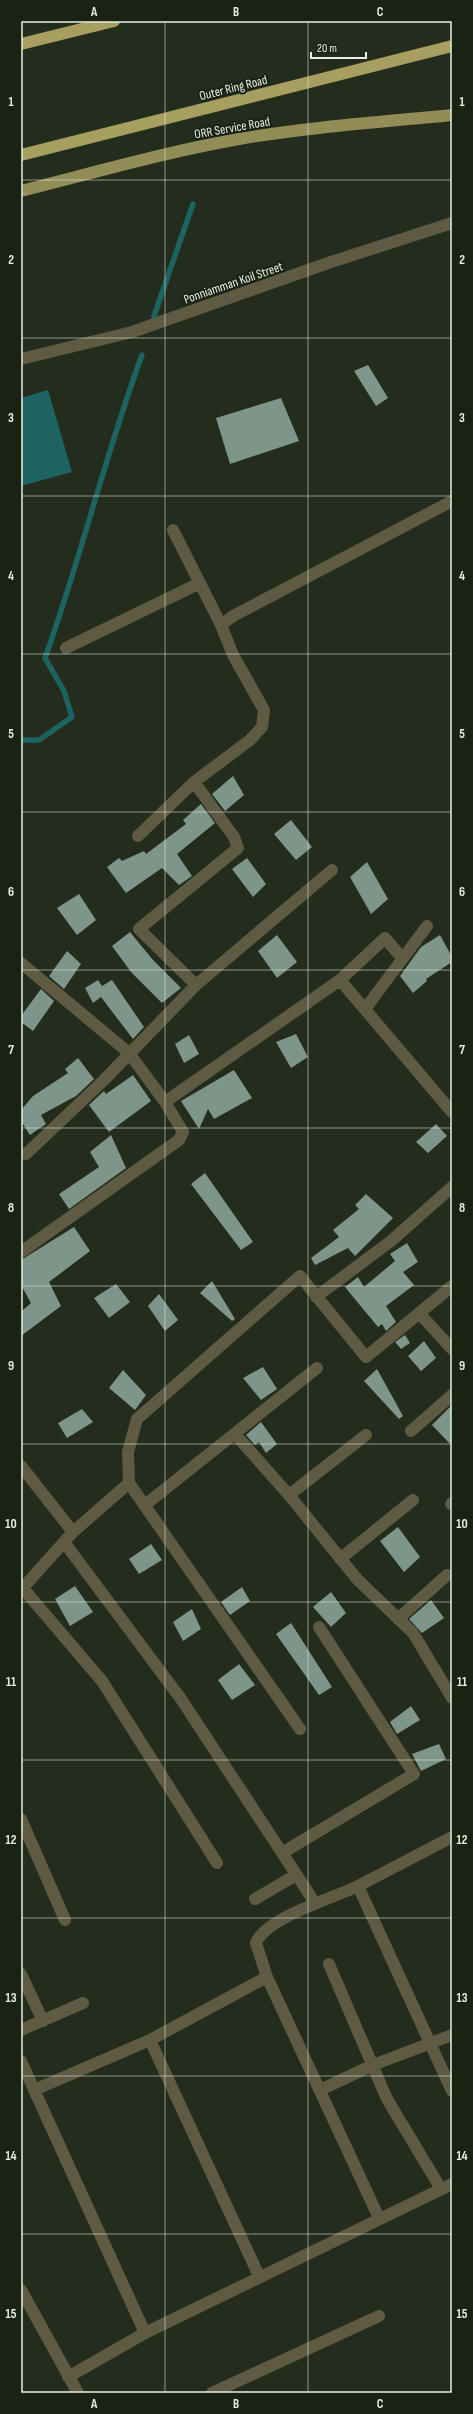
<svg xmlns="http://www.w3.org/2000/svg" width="473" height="2414" viewBox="0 0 473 2414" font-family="'Sofia Sans Condensed',sans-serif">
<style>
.water{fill:#1d6362}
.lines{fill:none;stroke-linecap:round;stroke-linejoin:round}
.stream{stroke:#1d6362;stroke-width:5.5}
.building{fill:#7e9589}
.minor{stroke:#5e5b42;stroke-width:12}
.primary{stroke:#928c57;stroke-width:12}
.motorway{stroke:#a79f5f;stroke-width:12}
.grid{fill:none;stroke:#e8eee4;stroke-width:1;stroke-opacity:0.55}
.labels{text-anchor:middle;stroke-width:4;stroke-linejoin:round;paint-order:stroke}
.street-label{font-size:13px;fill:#e8eee4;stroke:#1a2313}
.neatline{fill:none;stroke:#e8eee4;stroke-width:1.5}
.grid-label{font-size:13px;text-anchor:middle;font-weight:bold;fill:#e8eee4}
</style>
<rect width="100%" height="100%" fill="#242d1d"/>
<path class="water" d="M48 390 72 472 21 486V398Z"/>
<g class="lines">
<path class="stream" d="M154 316 193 204
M21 740H39L72 717 64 691 45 658C81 558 105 455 142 355"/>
</g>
<path class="building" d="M368 365 388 398 376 406 354 371Z
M281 398 299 441 230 464 216 418Z
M233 776 244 795 225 811 212 794Z
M201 804 215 823 177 854 192 876 179 885 162 868 126 893 107 867 119 858 122 861 144 851 146 854 186 824 183 820Z
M291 820 312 847 296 860 274 834Z
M247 858 266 884 253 897 232 869Z
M367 862 388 899 371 914 350 877Z
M79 894 96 920 77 935 57 908Z
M130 932 153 960 181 988 162 1003 131 972 112 946Z
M277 935 297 962 277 978 258 951Z
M440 935 452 957V962L426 979 427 981 413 993 400 976 421 947Z
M67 951 81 964 64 989 49 976Z
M98 980 102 986 112 980 144 1027 133 1039 101 997 93 1003 85 988Z
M41 989 54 1001 33 1031 21 1022V1016Z
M296 1034 308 1057 291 1068 276 1042Z
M189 1035 199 1054 184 1063 175 1044Z
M78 1058 94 1079 76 1096 41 1115 46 1124 30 1135 21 1121V1110L33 1096 68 1073 65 1069Z
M234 1070 252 1098 214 1119 208 1109 199 1129 181 1101Z
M133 1075 151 1101 109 1132 89 1105 104 1091 106 1094Z
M436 1124 447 1136 428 1153 416 1142Z
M111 1135 126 1168 69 1209 59 1194 99 1167 90 1152Z
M205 1173 253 1242 241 1250 191 1184Z
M366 1194 393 1218 355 1256 348 1248 315 1265 311 1258 339 1237 333 1230 359 1209 355 1205Z
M74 1227 90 1251 49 1282 61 1306 21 1336V1312L31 1303 21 1285V1260Z
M407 1243 418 1262 403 1272 414 1285 386 1306 396 1322 386 1331 382 1324 378 1327 345 1287 358 1277 364 1287 395 1261 390 1254Z
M212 1281 235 1319 232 1321 200 1293Z
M116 1284 130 1302 109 1318 94 1298Z
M159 1294 178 1320 165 1331 148 1306Z
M405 1335 410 1343 401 1349 395 1342Z
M424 1341 436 1358 421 1371 408 1356Z
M263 1367 277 1389 261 1400 243 1378Z
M377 1369 403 1416 399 1419 364 1381Z
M123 1370 146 1395 135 1410 109 1388Z
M452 1405V1446L432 1425Z
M82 1409 93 1422 67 1438 58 1423Z
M261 1422 277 1444 266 1453 259 1442 255 1445 246 1435Z
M398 1527 420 1557 404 1572 380 1541Z
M151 1544 162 1560 139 1574 129 1559Z
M75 1586 93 1612 70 1626 55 1599Z
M242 1587 250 1601 230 1615 221 1602Z
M331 1592 346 1613 331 1627 313 1607Z
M431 1600 444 1618 422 1633 409 1619Z
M192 1609 201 1629 183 1641 173 1622Z
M291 1623 332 1687 319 1695 276 1634Z
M239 1664 255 1685 232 1700 218 1680Z
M411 1706 420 1720 397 1734 390 1722Z
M439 1744 446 1759 421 1771 412 1754Z"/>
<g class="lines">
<path class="minor" d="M21 359 132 332 331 262 452 223
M173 530 221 625
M66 648 200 583
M194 782 234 837 238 848 139 929 196 985
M138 836 194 782 250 740 262 727 264 710 233 655 221 625 233 616 452 501
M21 963 129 1053 165 1102 183 1132 179 1140 21 1252
M340 980 452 1112
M365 1009 427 926
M165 1102 340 980 385 938 402 958
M26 1154 103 1081 196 985 332 870
M316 1297 391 1241 452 1187
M419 1313 452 1349
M411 1431 452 1395
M235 1434 289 1495 357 1579 413 1633 452 1698
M21 1466 73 1532
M289 1495 366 1435
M451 1504 452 1503
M145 1505 317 1368
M64 1542 181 1699 315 1903
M340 1559 413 1500
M21 1586 102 1681 217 1863
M21 1590 73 1532 129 1483
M398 1619 447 1575
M300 1729 129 1483 128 1452 137 1419 300 1276 366 1357 452 1286
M21 1819 65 1920
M282 1853 414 1774 319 1627
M358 1886 452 2091
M255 1899 296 1875
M329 1964 387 2099 441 2189
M21 1974 43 2021
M21 2030 83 2003
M150 2040 259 2276
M21 2061 145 2333
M34 2090 150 2040 267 1977
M320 2090 373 2065 452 2035
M379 2218 267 1977 256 1943C266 1917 335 1898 360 1885 391 1869 421 1853 452 1837
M21 2290 78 2393
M68 2377 145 2333 452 2184
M212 2393 379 2316"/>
<path class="primary" d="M21 191C93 173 165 152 239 139 309 127 381 122 452 115"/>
<path class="motorway" d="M21 44 114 21
M21 155 452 46"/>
</g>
<path class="grid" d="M165 21V2393M308 21V2393M21 180H452M21 338H452M21 496H452M21 654H452M21 812H452M21 970H452M21 1128H452M21 1286H452M21 1444H452M21 1602H452M21 1760H452M21 1918H452M21 2076H452M21 2234H452"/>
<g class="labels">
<g class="street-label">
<text transform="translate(233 87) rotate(-14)" y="5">Outer Ring Road</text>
<text transform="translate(232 127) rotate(-10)" y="5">ORR Service Road</text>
<text transform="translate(233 282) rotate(-19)" y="5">Ponniamman Koil Street</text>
</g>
</g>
<rect width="473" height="2414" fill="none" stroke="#1a2313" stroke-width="44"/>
<path d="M311 52v6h55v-6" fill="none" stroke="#e8eee4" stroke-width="2"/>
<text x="317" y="52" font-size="12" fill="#e8eee4" stroke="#1a2313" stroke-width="3" paint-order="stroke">20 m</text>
<rect x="22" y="22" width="429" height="2370" class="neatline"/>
<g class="grid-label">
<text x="94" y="16">A</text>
<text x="236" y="16">B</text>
<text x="380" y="16">C</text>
<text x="11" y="106">1</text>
<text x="462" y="106">1</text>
<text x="11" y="264">2</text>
<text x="462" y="264">2</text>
<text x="11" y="422">3</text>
<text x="462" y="422">3</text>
<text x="11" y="580">4</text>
<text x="462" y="580">4</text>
<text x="11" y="738">5</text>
<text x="462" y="738">5</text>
<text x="11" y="896">6</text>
<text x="462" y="896">6</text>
<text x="11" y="1054">7</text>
<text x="462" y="1054">7</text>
<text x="11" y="1212">8</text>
<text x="462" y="1212">8</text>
<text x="11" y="1370">9</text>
<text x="462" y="1370">9</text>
<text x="11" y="1528">10</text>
<text x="462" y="1528">10</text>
<text x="11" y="1686">11</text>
<text x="462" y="1686">11</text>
<text x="11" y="1844">12</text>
<text x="462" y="1844">12</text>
<text x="11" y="2002">13</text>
<text x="462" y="2002">13</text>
<text x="11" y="2160">14</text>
<text x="462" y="2160">14</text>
<text x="11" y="2318">15</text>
<text x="462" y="2318">15</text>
<text x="94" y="2408">A</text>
<text x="236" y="2408">B</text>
<text x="380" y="2408">C</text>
</g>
</svg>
